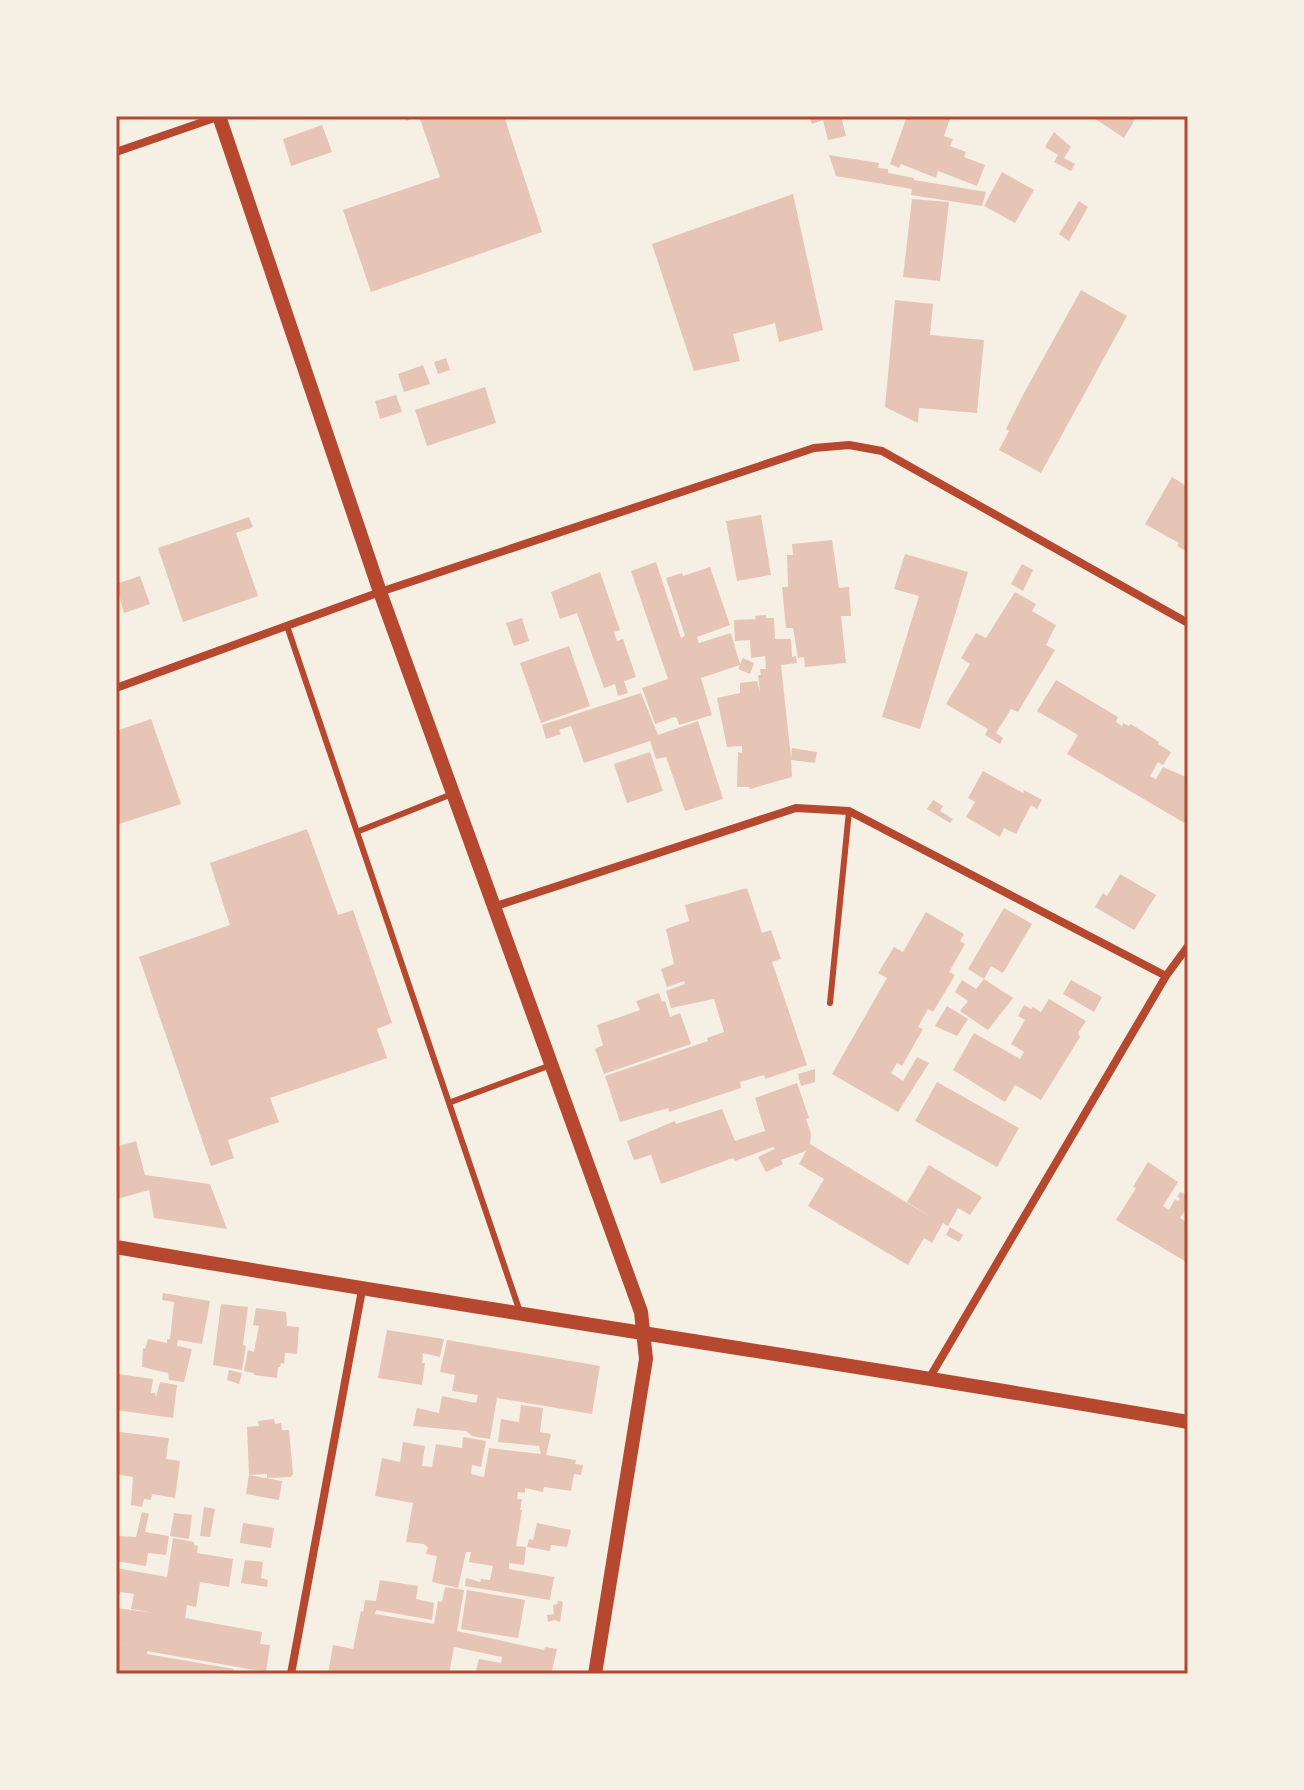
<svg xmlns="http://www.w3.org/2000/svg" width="1304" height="1790" viewBox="0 0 1304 1790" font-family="'Exo 2',sans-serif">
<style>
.building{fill:#e6c5b7}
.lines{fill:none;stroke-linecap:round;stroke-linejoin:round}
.service{stroke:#b5482f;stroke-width:6}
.minor{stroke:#b5482f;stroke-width:8}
.tertiary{stroke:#b5482f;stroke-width:14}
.neatline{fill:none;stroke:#b5482f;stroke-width:3}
</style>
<rect width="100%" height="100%" fill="#f6efe4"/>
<path class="building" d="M404 116H504L542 232 371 292 343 210 440 177 419 116 406 121Z
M809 116H841L846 136 828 140 823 120 812 124Z
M907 116H951L944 136 953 139 950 146 966 152 964 157 985 165 977 186 938 171 936 178 901 164 899 168 890 164Z
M1091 116H1137L1124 138Z
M322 125 332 152 291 166 283 139Z
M1054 132 1071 147 1064 158 1075 164 1071 171 1054 162 1058 155 1045 147Z
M829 155 879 163 878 168 888 169V173L914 178V180L986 192 982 206 911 195 912 189 836 176Z
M1002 172 1034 190 1015 223 984 206Z
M793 194 823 330 779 342 775 323 733 334 740 361 694 371 652 244Z
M912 199 949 202 940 281 903 277Z
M1079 201 1088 207 1069 241 1059 234Z
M1081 290 1127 316 1041 473 999 450 1009 431 1006 429 1024 393Z
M895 300 933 304 930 335 984 340 977 413 919 408 918 423 885 407Z
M446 358 450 370 438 374 434 362Z
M423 365 430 384 404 392 398 374Z
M485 387 496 423 427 446 415 410Z
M396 395 402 412 380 419 375 401Z
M1172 477 1188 487V552L1177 546 1179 543 1145 524Z
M761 515 771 575 737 581 726 521Z
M249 517 253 527 236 533 258 596 183 622 158 548Z
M832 540 839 588 849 587 851 616H841L846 663 805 667 804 657 798 658 793 628H786L782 587H788L787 555H793L792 544Z
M905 554 968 572 920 729 882 717 919 596 894 589Z
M656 562 681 638 685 636 666 578 682 573 683 576 710 567 730 625 697 637 699 643 731 633 740 664 743 658 754 663 750 674 738 669 740 665 701 678 712 715 679 725 677 718 674 717 655 724 642 688 668 679 631 571Z
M1022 564 1033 570 1023 591 1011 584Z
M600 572 620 630 614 632 617 641 623 639 636 677 624 681 628 693 618 696 615 684 604 688 577 613 560 619 551 592Z
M140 576 150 604 124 613 116 584Z
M1015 592 1036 604 1032 611 1056 625 1046 645 1055 650 1018 712 1011 709 996 733 1003 738 1000 744 985 735 988 729 946 704 970 664 961 658 976 633 986 638Z
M766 615V618H774L775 639H791L792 657 796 656 797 663 781 665 791 758 792 748 817 752 815 763 791 760 792 777 750 789 749 787H737L738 752 742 753V746L727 747 717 698 740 693V683L757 681 760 693 758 675H761L760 669H766L765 656 751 658 750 640 735 641 734 620 756 619 755 616Z
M522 618 529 641 514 646 506 623Z
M569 646 590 706 541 723 520 663Z
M1056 680 1118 717 1116 722 1122 726 1123 723 1129 726 1131 724 1159 742 1158 744 1171 752 1163 765 1158 762 1150 776 1156 779 1163 767 1188 778V825L1067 754 1078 735 1037 711Z
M641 693 658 735 698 721 723 799 685 811 666 757 656 759 650 741 584 763 571 726 559 730 561 734 546 739 542 725Z
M151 719 181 804 116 825V731Z
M650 752 663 791 627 803 614 764Z
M983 771 1023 793 1024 790 1042 800 1037 809 1031 805 1016 834 1004 828 1000 837 966 817 975 802 968 798Z
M933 800 943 806 940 811 953 819 950 823 927 809Z
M307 829 338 915 353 910 392 1023 377 1029 387 1058 270 1098 279 1122 228 1140 234 1158 211 1166 139 957 230 925 210 863Z
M1120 874 1156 895 1134 930 1095 907 1103 893 1107 896Z
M747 888 762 933 771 930 781 959 772 962 807 1065 765 1079 764 1075 740 1082 741 1088 669 1112 668 1108 620 1122 605 1076 708 1041 707 1038 724 1032 714 999 671 1008 666 991 685 984 684 981 667 987 661 969 674 964 666 929 689 921 685 905Z
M1004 908 1032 924 1003 973 991 966 984 979 1013 998 988 1030 960 1011 968 1001 955 992 962 980 976 989 984 979 968 969Z
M926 912 964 934 960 941 965 944 949 972 955 975 933 1012 928 1009 918 1027 923 1029 902 1066 897 1063 891 1073 903 1081 917 1057 929 1063 898 1112 832 1074 887 978 878 973 894 947 903 952Z
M1071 980 1102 997 1094 1012 1063 994Z
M659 993 662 1002 665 1001 670 1017 680 1013 691 1044 604 1074 595 1049 603 1045 597 1025 640 1010 636 1001Z
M1049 999 1086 1021 1078 1033 1080 1037 1041 1100 1015 1085 1005 1102 953 1070 974 1033 1020 1059 1024 1052 1011 1044 1025 1020 1018 1016 1024 1005 1031 1009 1033 1007 1041 1012Z
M947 1006 968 1019 957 1036 935 1026Z
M815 1069V1082L801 1086 798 1074Z
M937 1082 1019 1128 997 1167 915 1121Z
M797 1083 809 1118 806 1119 811 1134 810 1144 934 1219 907 1202 929 1165 982 1197 970 1215 958 1208 948 1226 943 1223 932 1243 924 1238 908 1265 808 1206 824 1179 799 1164 806 1151 781 1160 783 1164 766 1172 758 1157 775 1149 773 1147 735 1161 733 1158 661 1184 651 1155 634 1160 627 1141 675 1121 676 1124 722 1109 735 1141 765 1131 755 1098Z
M136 1141 145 1175 210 1184 227 1229 154 1218 149 1190 117 1199 116 1147Z
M1148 1162 1178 1182 1163 1206 1169 1210 1175 1199 1178 1201 1180 1198 1177 1197 1180 1192 1188 1195V1210L1186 1209 1180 1218 1188 1223V1263L1116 1220 1136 1188 1133 1187Z
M950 1227 963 1235 959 1242 946 1235Z
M163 1293 210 1301 202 1344 178 1340 177 1346 192 1349 184 1382 169 1380 168 1373 142 1367 143 1348 145 1349 148 1339 167 1343V1339H170L174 1302 162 1300Z
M221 1304 248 1307 243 1345 246 1346 242 1370 213 1365Z
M256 1308 286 1312 287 1326 299 1327 297 1354 285 1353 284 1364 281 1363 280 1367H278L277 1378 254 1375V1373L244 1371 248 1350 254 1352 259 1326 253 1325Z
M387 1330 444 1339 440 1357 423 1353 422 1363H425L422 1385 378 1378Z
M447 1340 600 1366 592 1414 497 1398 490 1439 472 1436 466 1431 413 1426 417 1408 439 1413 442 1396 476 1403 478 1395 452 1391 455 1375 440 1372Z
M229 1370 242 1373 239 1384 227 1380Z
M118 1374 153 1379 151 1393H155L156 1397 160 1382 177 1385 173 1418 116 1410Z
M521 1405 543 1408 540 1432 551 1434 546 1455 576 1460 575 1464 583 1465 581 1475 574 1474 571 1491 544 1487 543 1492 525 1488V1493L518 1492 517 1499H522L520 1510H522L516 1546 526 1547 524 1565 509 1563V1569L554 1577 550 1600 465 1586 466 1578 480 1582 481 1579 490 1580 493 1566 469 1562 471 1552H466L458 1588 432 1582 437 1556 426 1554 428 1548 424 1544 406 1542 413 1503 375 1496 382 1458 400 1462 403 1442 425 1446 422 1466 432 1467 436 1444 462 1448 463 1437 486 1441 481 1467 472 1465 471 1474 484 1477 489 1448 541 1454 539 1446 498 1442 501 1419 519 1422Z
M274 1419 275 1424 281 1423 282 1430H289L293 1474 291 1477 267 1478V1474L249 1475 247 1427 259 1426 258 1421Z
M119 1432 169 1438 166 1459 180 1461 175 1498 152 1494 151 1500 144 1499 142 1507 131 1505 133 1477 116 1474Z
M249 1475 282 1481 279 1500 246 1494Z
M204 1507 215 1509 210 1537 200 1536Z
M142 1512 149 1514 145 1532 169 1536 166 1555 148 1553 146 1566 116 1561V1536L136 1537Z
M174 1513 192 1515 189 1539 170 1536Z
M243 1523 274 1528 271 1548 240 1543Z
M537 1523 571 1530 567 1547 551 1545 550 1551 527 1547 529 1539 533 1540Z
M173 1538 194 1542V1545L198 1546 197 1553 233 1559 229 1587 200 1582 196 1607 187 1605 185 1618 262 1632 260 1644 270 1645 266 1672 147 1651V1654L234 1669 233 1674H116V1645H123L116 1644V1608L155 1613 131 1609 134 1594 120 1592 116 1605V1568L167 1577Z
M245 1560 263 1562 261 1578 268 1580 267 1587 241 1583Z
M380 1580 418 1586 416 1599 434 1603 432 1620 376 1610 375 1614 434 1624 438 1601 442 1602 445 1587 464 1590 457 1631 544 1650 545 1647 557 1649 551 1674H475L479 1659 501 1663 502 1657 454 1647 449 1674H328L333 1645 353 1649 361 1611 363 1612 365 1600 376 1601Z
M467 1590 525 1600 518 1638 461 1629Z
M557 1601 563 1602 560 1622 554 1620 548 1622 547 1615 554 1614 553 1605 558 1604Z"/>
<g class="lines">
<path class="service" d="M287 626 520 1312
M359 831 452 794
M830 1003 849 811
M451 1102 551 1065"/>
<path class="minor" d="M116 152 220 116
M116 688 380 592 814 448 849 445 882 451 1188 623
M493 907 796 808 849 811 1166 976
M930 1377 1166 976 1188 946
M291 1674 362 1290"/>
<path class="tertiary" d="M219 116 380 592 641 1312 646 1359 595 1674
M116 1247C473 1309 831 1360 1188 1422"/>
</g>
<rect width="1304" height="1790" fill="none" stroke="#f6efe4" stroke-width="236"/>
<rect x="118" y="118" width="1068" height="1554" class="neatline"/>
</svg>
